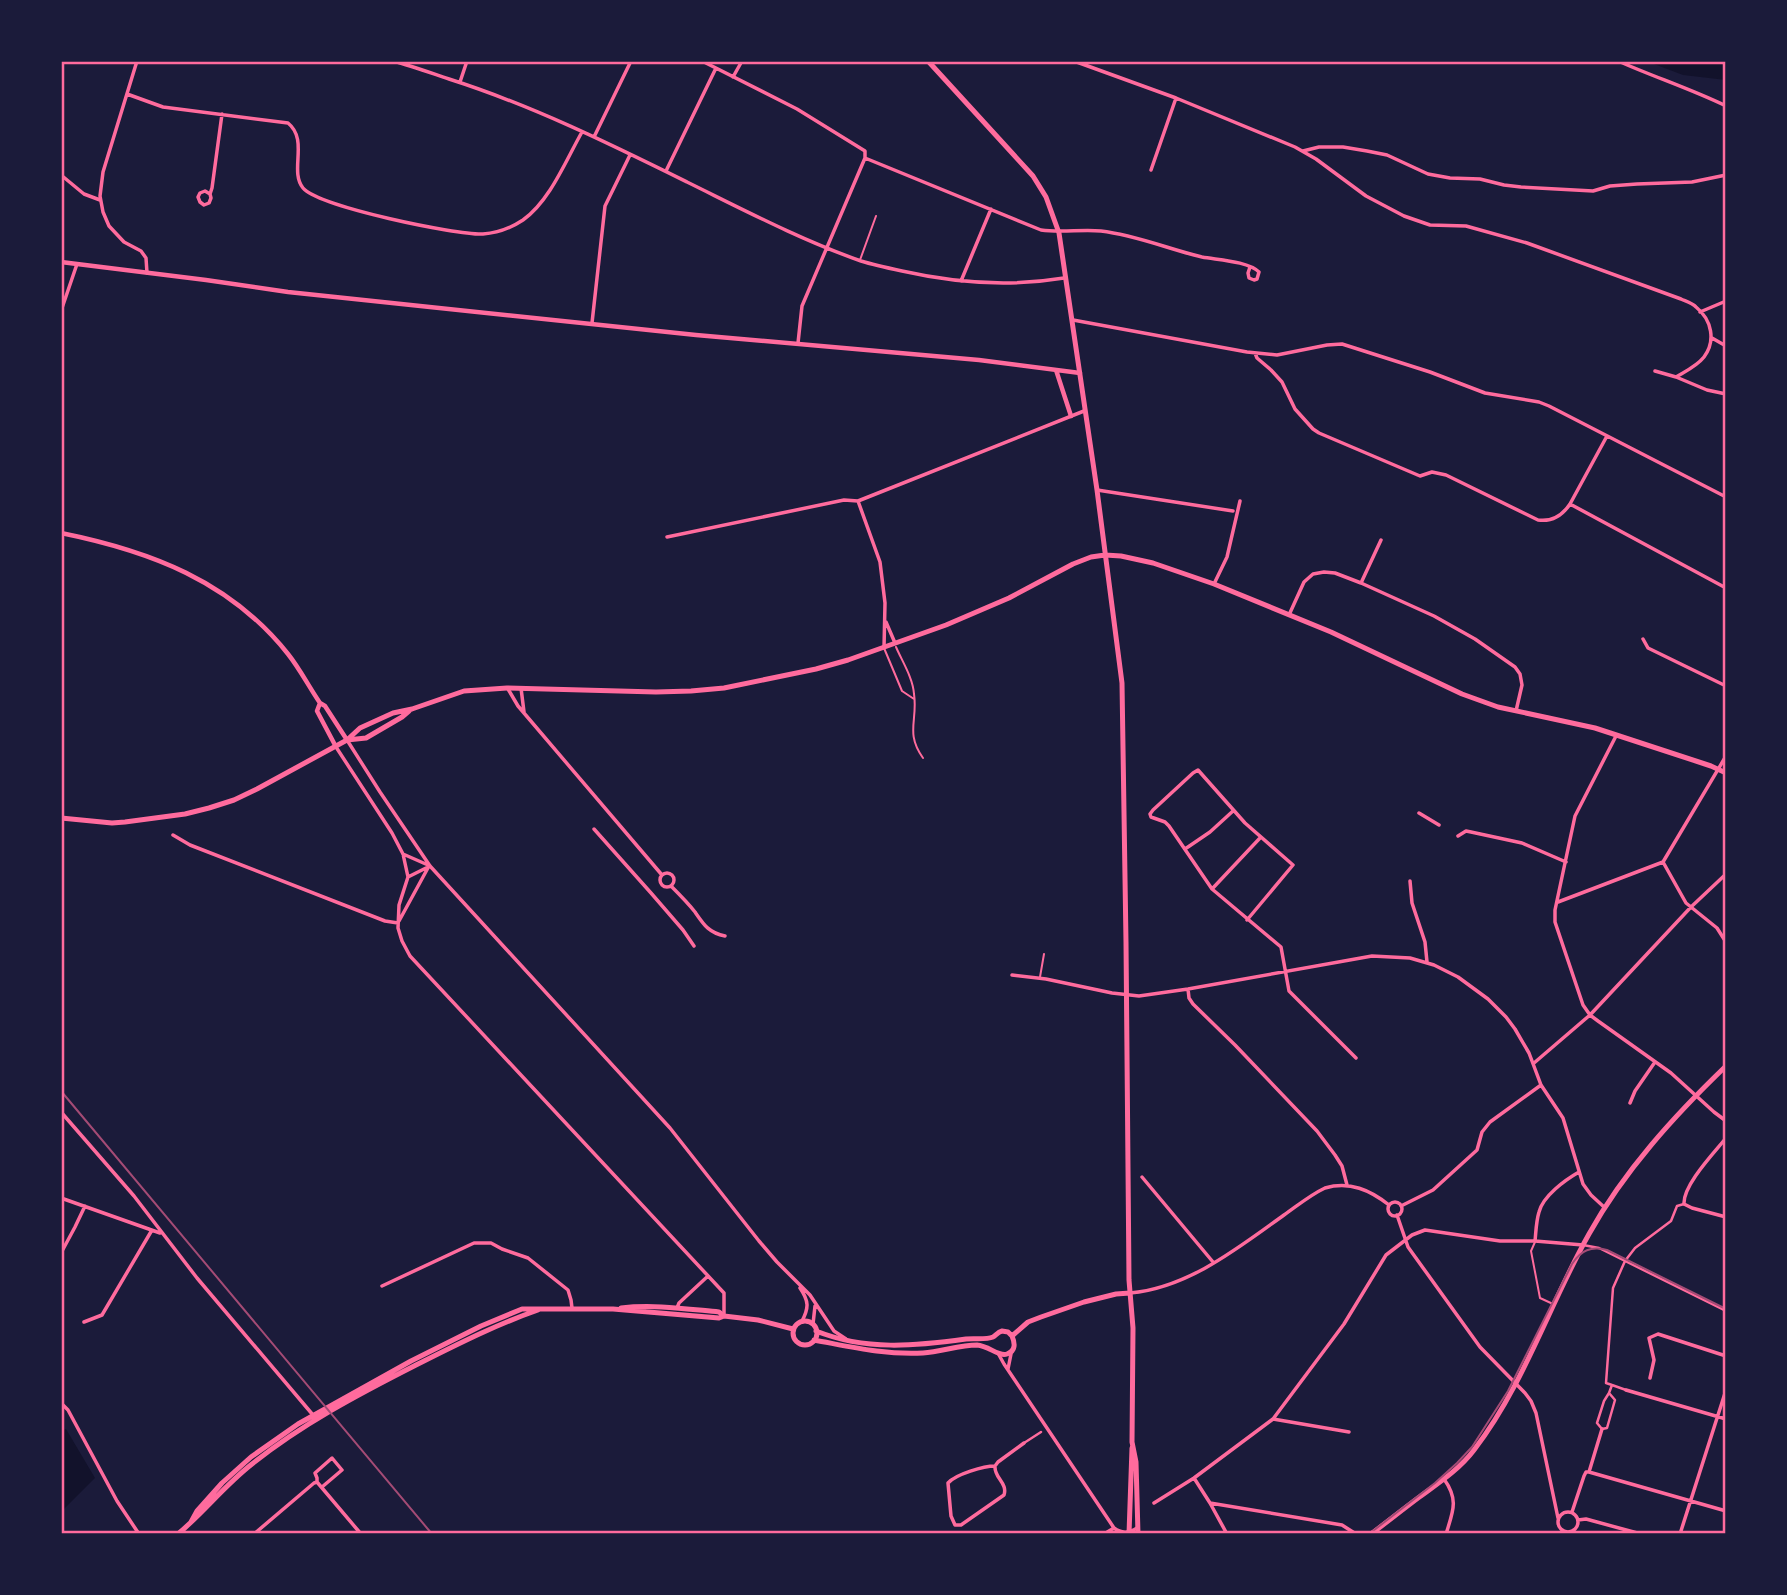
<svg xmlns="http://www.w3.org/2000/svg" width="1787" height="1595" viewBox="0 0 1787 1595" font-family="'Noto Sans',sans-serif">
<style>
.water{fill:#12122b}
.lines{fill:none;stroke-linecap:round;stroke-linejoin:round}
.service{stroke:#ff6b9d;stroke-width:2}
.pedestrian{stroke:#ff6b9d;stroke-width:2.5}
.minor{stroke:#ff6b9d;stroke-width:3.5}
.tertiary{stroke:#ff6b9d;stroke-width:4.5}
.secondary{stroke:#ff6b9d;stroke-width:5}
.tram{stroke:#a44b75;stroke-width:2}
.rail{stroke:#a44b75;stroke-width:2}
.neatline{fill:none;stroke:#ff6b9d;stroke-width:2.5}
</style>
<rect width="100%" height="100%" fill="#1b1b3a"/>
<path class="water" d="M1646 61H1726V80L1683 75Z
M66 1429 95 1478 61 1512V1431Z"/>
<g class="lines">
<path class="service" d="M860 260 876 216
M896 647C902 661 913 678 914 694 918 720 905 733 923 758
M884 648 902 691 914 699
M1040 977 1044 954
M1535 1242 1531 1251 1540 1298 1553 1304"/>
<path class="pedestrian" d="M1583 1245 1599 1248 1726 1311
M1612 1385 1626 1390
M1609 1393 1615 1400 1607 1428 1602 1429 1597 1423 1604 1401 1609 1393 1612 1385 1606 1383 1613 1288 1625 1261 1635 1248 1671 1221 1677 1206 1684 1204
M1024 1443 1041 1432"/>
<path class="minor" d="M137 61 103 172 100 196 103 212 109 226 124 242 141 251 146 258 147 273
M393 61C412 66 431 73 449 79 531 105 610 144 687 182 744 210 801 240 861 261 874 265 888 268 902 271 955 283 1010 287 1064 278
M702 61 797 109 865 151V158L1041 230C1062 233 1081 229 1101 231 1136 235 1168 249 1202 257 1218 260 1248 261 1259 272L1257 279 1254 280 1249 278 1248 273 1250 267
M1074 61 1176 98 1295 147 1316 159 1366 196 1404 216 1430 225 1466 226 1527 243 1681 299C1685 301 1692 303 1696 307 1712 320 1716 341 1704 357 1697 366 1686 371 1676 377
M1618 61C1654 77 1691 89 1726 106
M733 77 742 61
M460 82 467 61
M127 94 163 107 288 123C309 140 289 171 303 188 319 207 456 235 483 234 497 233 511 228 523 220 550 201 566 160 582 132
M594 137 631 61
M1303 151 1319 147H1343L1367 151 1387 155 1428 174 1450 178 1480 179 1504 185 1521 187 1593 191 1610 186 1637 184 1692 182 1726 175
M1151 170 1176 98
M666 171 716 68
M61 175 84 194 100 200
M210 194 205 191 200 193 198 197 200 202 204 205 209 203 211 198 210 194 212 188 222 114
M961 281 991 209
M61 311 77 264
M1700 312 1726 301
M1073 320 1247 352 1277 355 1327 345 1342 344 1430 372 1485 393 1539 402 1549 406 1726 497
M592 323 605 206 630 155
M1712 338 1726 346
M798 343 802 306 865 158
M1255 353 1257 358 1271 370 1282 382 1295 409 1313 429 1319 433 1420 476 1432 472 1446 475 1538 520C1552 522 1562 516 1570 504L1726 588
M1655 371 1676 377 1707 390 1726 394
M1097 490 1233 511
M858 501 880 562 885 603 884 648
M1570 504 1607 436
M667 537 844 500 858 501 1084 411
M1361 583 1381 540
M1214 584 1227 557 1240 501
M1289 615 1304 582 1313 574 1324 572 1335 573 1361 583 1434 616 1475 639 1515 667 1520 674 1522 685 1516 711
M886 622 895 643
M1643 639 1648 648 1726 686
M521 688 524 712
M508 689 518 706 662 875
M1616 736 1575 816 1555 910V922L1583 1005 1590 1015 1598 1021 1671 1073 1714 1112 1726 1121
M347 740 380 792 430 866 670 1128 759 1241 777 1262 810 1295 834 1331 846 1339
M336 747 392 833 403 854 408 877 399 905 398 928 402 941 410 956 724 1293V1316
M1419 813 1439 825
M594 829 651 893 683 930 694 946
M173 835 190 845 385 921 398 923
M1458 836 1466 831 1471 832 1522 843 1566 862
M1185 849 1210 832 1233 811
M403 854 428 865
M1663 862 1686 903 1717 928 1724 939
M660 880a7 7 0 1 1 14 0a7 7 0 1 1-14 0Z
M408 877 428 867
M1410 881 1412 903 1425 942 1427 962
M671 886C679 894 688 903 695 912 704 925 709 933 725 936
M1212 889 1260 838
M1558 902 1663 862 1726 756
M1247 920 1293 865 1245 823 1198 770 1193 773 1153 810 1150 814 1151 817 1165 822 1169 826 1212 889 1281 947 1289 991 1356 1058
M399 921 429 866
M1012 975 1046 979 1112 993 1139 996 1188 989 1372 956 1410 958 1434 965 1458 977 1488 999 1506 1017 1515 1029 1529 1053 1541 1085 1563 1118 1583 1184 1591 1195 1604 1207
M1188 989 1189 998 1193 1004 1235 1045 1317 1131 1335 1155 1342 1166 1347 1185
M1534 1063 1590 1015 1691 907 1726 874
M1630 1103 1635 1091 1655 1062
M61 1112 134 1196 197 1278 313 1415
M1726 1138C1714 1153 1683 1185 1684 1204L1692 1208 1726 1217
M1142 1177 1213 1262
M61 1198 160 1233
M1388 1209a7 7 0 1 1 14 0a7 7 0 1 1-14 0Z
M1401 1206 1433 1190 1477 1150 1482 1132 1490 1122 1541 1085
M1397 1215 1408 1247 1480 1347 1525 1393 1531 1401 1536 1413 1558 1518
M1535 1241C1536 1232 1536 1222 1539 1212 1543 1196 1565 1180 1579 1172
M61 1253 75 1227 85 1206
M382 1286 474 1243H491L502 1249 528 1258 568 1290 571 1300 572 1308
M800 1288C809 1301 809 1308 802 1321
M1130 1293C1188 1288 1238 1248 1284 1215 1297 1206 1310 1195 1325 1188 1350 1181 1370 1190 1389 1205
M677 1308 679 1303 708 1276
M84 1322 102 1315 152 1230
M813 1324 815 1306
M999 1355 1004 1364 1114 1528
M1008 1369 1011 1354
M1650 1378 1654 1360 1649 1338 1658 1334 1726 1356
M1626 1390 1726 1419
M61 1403 68 1410 117 1501 139 1534
M1273 1419 1349 1432
M995 1466C984 1466 956 1474 948 1483L951 1516 955 1525H961L1004 1495C1008 1483 994 1478 995 1466L998 1462 1024 1443
M1589 1472 1726 1511
M1194 1478 1210 1503 1342 1525 1356 1534
M1444 1479C1459 1500 1453 1511 1446 1534
M317 1482V1478L315 1473 332 1458 342 1470 322 1487
M317 1482 361 1534
M1154 1503 1194 1478 1273 1419 1344 1324 1386 1255 1412 1235 1425 1230 1500 1241H1535L1583 1245
M1210 1503 1227 1534
M1558 1522a10 10 0 1 1 20 0a10 10 0 1 1-20 0Z
M1572 1512 1584 1476 1586 1472H1589L1602 1429
M1578 1520 1586 1519 1641 1534
M1114 1528C1122 1534 1129 1533 1137 1528
M254 1534 314 1483 317 1482
M1104 1534 1114 1528
M1680 1534 1726 1390"/>
<path class="tertiary" d="M61 262 206 280 288 292 696 335 979 360 1080 373
M1056 370 1071 416
M61 533C150 551 230 581 288 654 300 669 309 687 320 703L325 706 347 740
M320 703 317 711 335 745"/>
<path class="secondary" d="M928 61 1033 176 1046 197 1059 233 1097 490 1122 683 1126 942 1129 1280 1133 1328 1132 1442 1136 1462 1138 1534
M347 740 366 738 402 717 409 711
M61 818 112 823 125 822 185 814 209 808 234 800 257 789 347 740 360 728 393 713 412 709 464 691 507 688 656 692 691 691 724 688 816 669 848 660 946 625 1009 598 1073 564 1091 557 1105 555 1121 556 1153 563 1214 584 1331 632 1462 694 1498 707 1595 728 1711 766 1726 773
M621 1308C653 1304 687 1309 719 1312L724 1316 758 1320 793 1329
M793 1333a12 12 0 1 1 24 0a12 12 0 1 1-24 0Z
M816 1331C866 1351 915 1346 966 1339 974 1338 986 1340 993 1337 996 1335 998 1332 1002 1331L1008 1332 1012 1336
M1012 1336 1028 1322 1041 1317 1084 1302 1116 1294 1130 1293
M814 1340C852 1347 884 1355 923 1353 941 1352 959 1345 977 1345 989 1346 999 1357 1007 1354 1016 1351 1015 1343 1012 1336
M191 1522 197 1511 222 1483 251 1457 298 1424 411 1361 481 1326 522 1309H613L719 1318 724 1316
M178 1534C204 1512 225 1485 252 1464 302 1424 359 1394 416 1365 456 1345 495 1325 538 1310
M1129 1534 1132 1448
M1371 1534C1387 1522 1402 1510 1418 1498 1437 1484 1459 1470 1474 1450 1524 1385 1549 1305 1589 1234 1624 1171 1674 1116 1726 1066"/>
<path class="tram" d="M1369 1534 1435 1483 1457 1463 1472 1447 1508 1391 1572 1264C1581 1250 1591 1246 1607 1250L1726 1309"/>
<path class="rail" d="M61 1091 432 1534"/>
</g>
<rect width="1787" height="1595" fill="none" stroke="#1b1b3a" stroke-width="126"/>
<rect x="63" y="63" width="1661" height="1469" class="neatline"/>
</svg>
